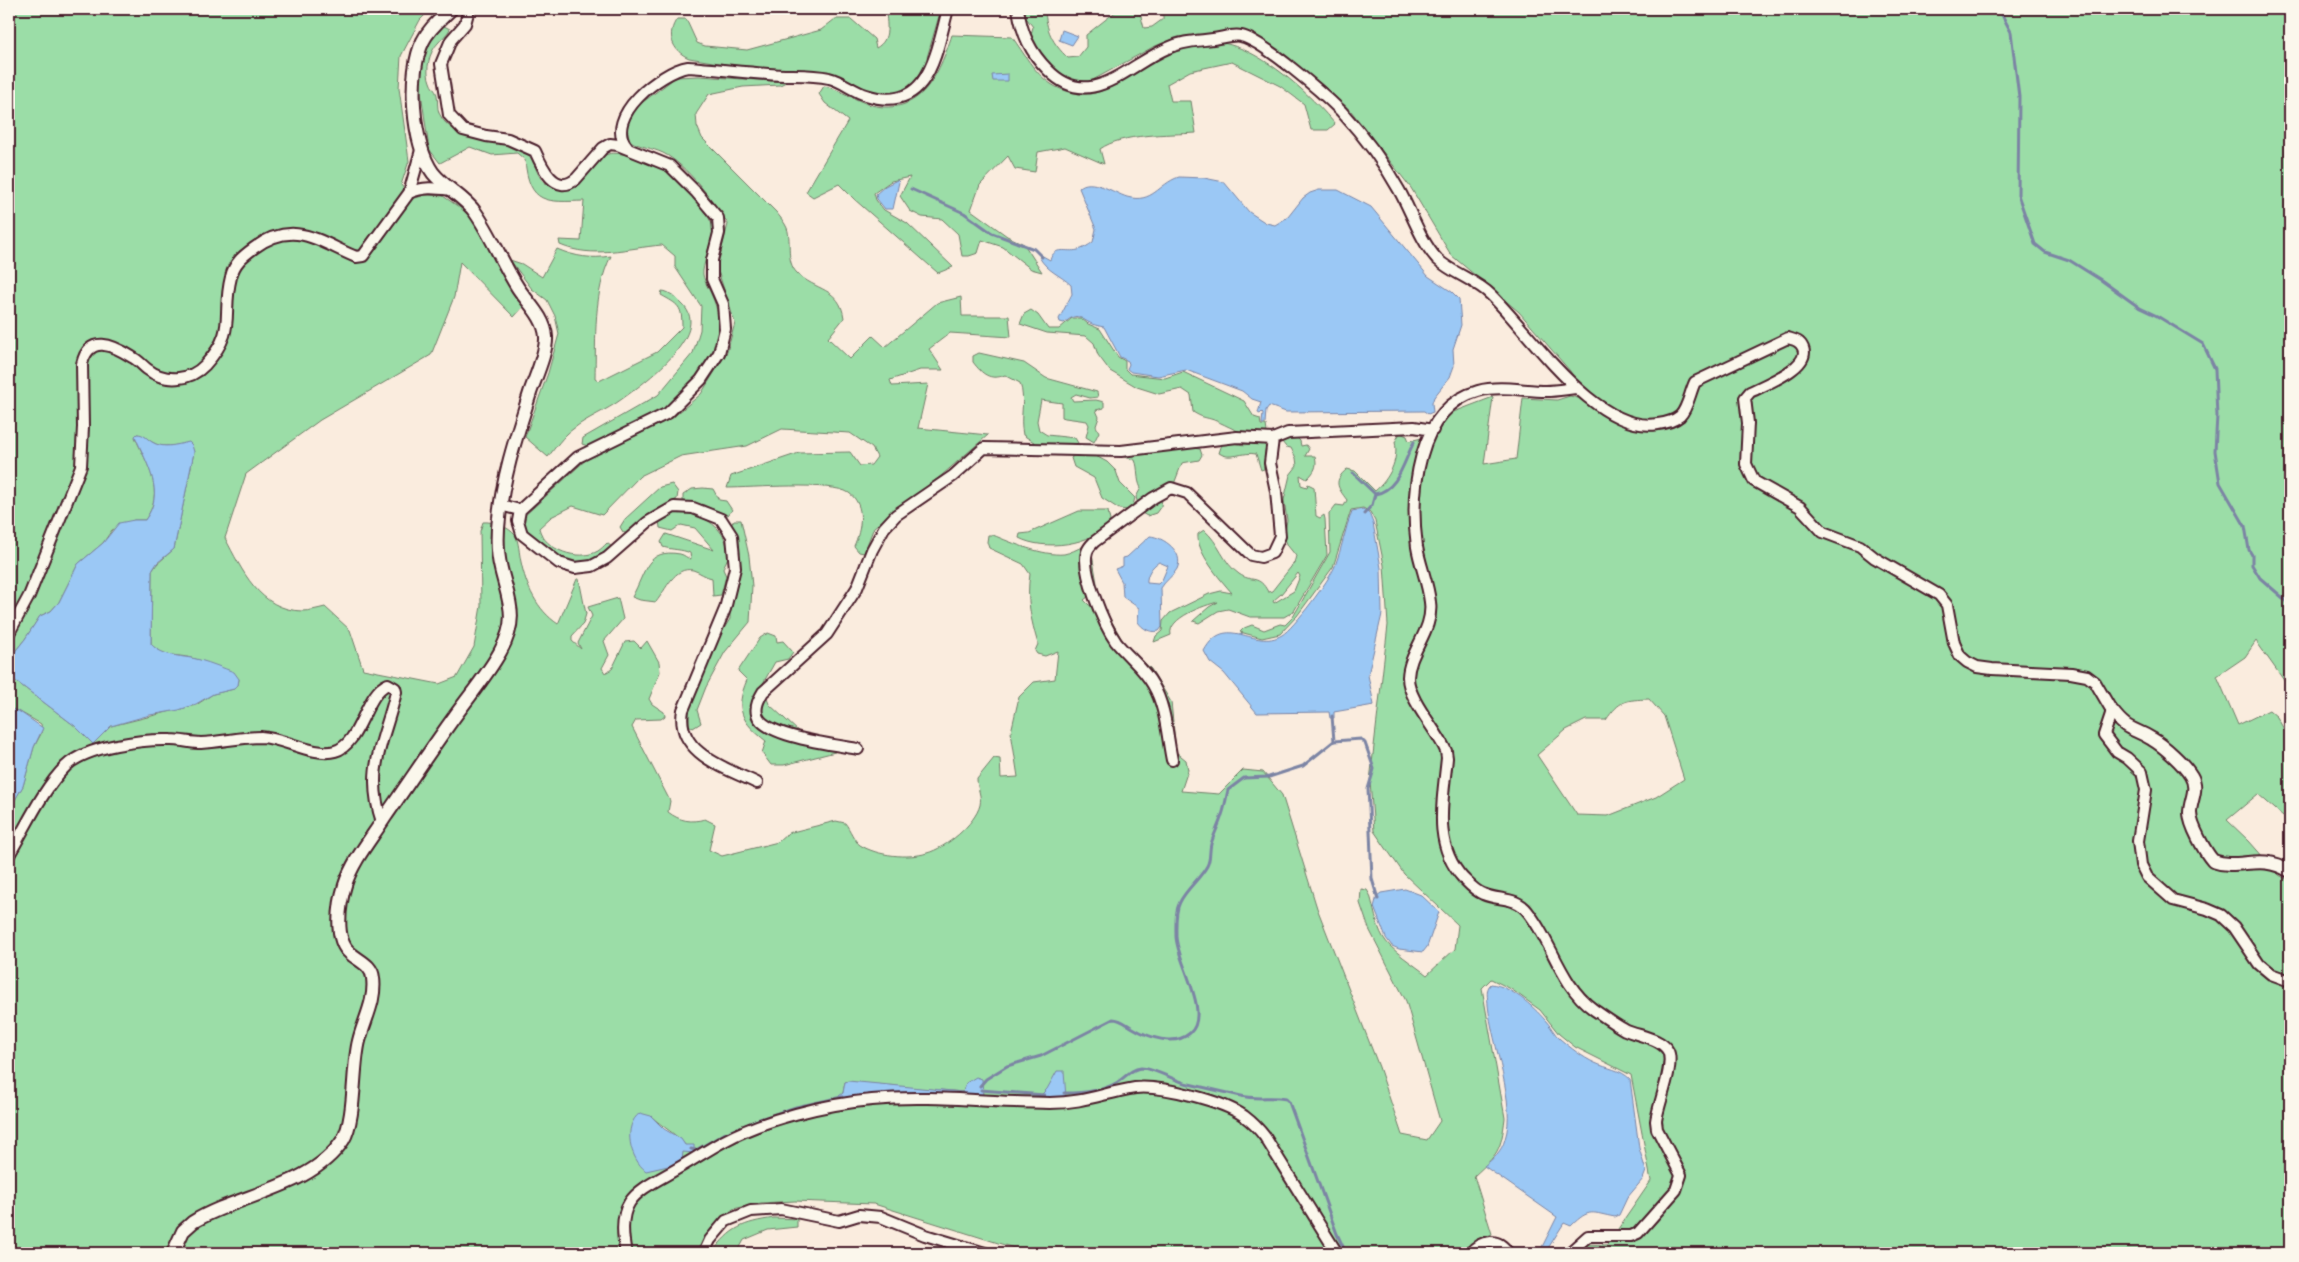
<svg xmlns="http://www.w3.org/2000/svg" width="2299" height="1262" viewBox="0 0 2299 1262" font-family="Itim,sans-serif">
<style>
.green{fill:#9bdda7;stroke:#727e69;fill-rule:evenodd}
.water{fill:#9bc8f5;stroke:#7b84a4;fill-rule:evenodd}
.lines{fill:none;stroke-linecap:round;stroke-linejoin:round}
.stream{stroke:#7b84a4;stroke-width:3}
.minor-casing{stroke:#4a1f2b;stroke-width:14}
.tertiary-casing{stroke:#4a1f2b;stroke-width:16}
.minor{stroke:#fbf7ec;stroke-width:10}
.tertiary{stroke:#fbf7ec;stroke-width:12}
</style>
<rect width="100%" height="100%" fill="#faecde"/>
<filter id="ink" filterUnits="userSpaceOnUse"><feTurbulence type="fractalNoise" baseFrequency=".02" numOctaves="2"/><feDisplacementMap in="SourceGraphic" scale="10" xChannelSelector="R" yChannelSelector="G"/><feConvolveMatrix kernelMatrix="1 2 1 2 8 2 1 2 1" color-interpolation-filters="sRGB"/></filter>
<g filter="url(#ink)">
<path class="green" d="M9 9H431L420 20 401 56 399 88 409 161 401 185 412 199 425 195 443 196 472 216 498 268 523 307 514 317 460 262 454 297 431 355 320 420 246 474 225 538C242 570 259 610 302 611 309 611 317 609 325 607L350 630 363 669 439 684 457 677 474 647 481 606 480 531 483 522C493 521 509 527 515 535 519 542 519 553 521 562 526 586 537 610 558 624L577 579H579L586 614 583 624 572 636V641L581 649 578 643 592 616 588 607 618 598 623 619 604 641 609 655 602 668 605 673 612 669 625 642 634 641 641 648 647 641 659 662 660 672 649 699 652 704 664 712 665 716 661 719 636 720 632 727 670 801 668 812C680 821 691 823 705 819L715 824 709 850 722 856 778 842 788 833 836 821 845 823C850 829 854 841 860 845 877 856 909 859 927 853 946 848 975 824 980 805 982 796 977 788 977 779L994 758 1000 759 1001 778 1018 777 1011 732 1019 697 1034 682 1055 679 1058 651 1045 656 1037 654 1035 651 1038 644C1031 620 1026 599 1030 574L1023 564 989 548 987 542 988 535H993C1012 543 1043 556 1064 554 1070 553 1077 549 1082 547L1092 554 1098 589 1084 600 1089 605 1104 608 1124 643 1151 669 1171 702 1176 752 1186 760 1188 770 1181 791 1219 794 1243 770 1263 772 1282 795 1317 908 1379 1067 1402 1135 1427 1140 1440 1121 1406 1001 1369 929 1360 903 1361 889 1367 890 1370 895C1374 908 1376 925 1383 937 1390 950 1415 965 1427 975L1455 949 1458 925 1404 874 1374 831 1370 781 1388 625 1384 565 1375 521 1370 512 1363 508 1351 510 1333 567 1297 616 1280 634 1262 638 1240 632 1244 628 1252 625 1264 630 1280 624 1285 625 1293 617 1330 552 1329 514 1336 505 1344 506 1347 500C1337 487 1333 481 1347 469L1355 471 1375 491C1389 479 1399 460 1395 442L1400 433 1407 436 1409 441 1422 438 1442 425 1451 413 1493 397 1484 464 1516 459 1523 398 1557 400 1570 396 1578 398 1583 391 1570 371 1519 312 1451 255 1411 188 1351 111 1319 82 1256 35 1241 31 1178 37 1153 47 1091 81H1074L1056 72 1030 38 1033 27 1024 15 1023 9H1045C1046 30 1052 43 1068 58L1078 57 1086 47V35L1119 9H1139L1144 28 1152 27 1163 19V9H2290V689L2256 641 2245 657 2217 676 2238 725 2269 710 2277 717 2290 740V812L2283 816 2258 794 2227 820 2249 841 2279 875 2290 881V1253H1576L1584 1244 1607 1245 1651 1181 1631 1075 1575 1047 1559 1034 1540 1010 1511 989 1491 979 1482 988 1505 1118C1501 1151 1498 1154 1474 1176L1492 1234 1475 1242 1464 1253H1030L874 1204 795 1201 761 1203 733 1209 711 1228 698 1253H9V810L23 786 34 747 42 732 41 724 20 712 9 708V676L75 726 93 744 111 726 196 705 213 694 234 689 238 685 239 679C224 672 207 661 191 658 177 654 163 658 151 644L152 571 157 564 174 549 194 452 189 443C176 445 163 449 152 442 146 438 144 435 137 434L135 437C147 465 166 491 145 520H134L112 530 103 543 78 564 59 602 51 611 40 616 25 639 9 659ZM1649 699 1664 716 1684 779 1656 797 1608 816 1577 815 1537 755 1566 730 1586 720H1606C1620 700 1625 700 1649 699ZM845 1082 963 1092 966 1083 982 1096 915 1093 853 1097 843 1093ZM651 1116C661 1126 678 1135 685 1145L682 1152Z
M886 9H941L924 68 913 84 901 93 888 95 871 91 828 71 749 68 689 58C672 51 666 34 677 19H686L697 43 705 46 747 50 821 30 835 19H851L874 39 876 48C892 39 886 23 886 9Z
M444 26 450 29C447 35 442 38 438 43 429 52 425 70 430 82 431 87 436 90 437 95 438 100 437 108 439 113 454 145 498 134 523 150 540 160 531 183 559 189 586 195 587 160 608 154 621 150 654 163 666 169 676 175 711 216 713 227 714 235 704 260 703 271 702 279 709 288 712 296 717 307 720 321 719 333 715 361 681 402 656 415 634 426 610 435 588 446L582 444 583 438 658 395 693 353 700 330 701 306 675 267V256L662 245C627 248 593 259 560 245L559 240 581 241 584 201C547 202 529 205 525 160L517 153 492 155 470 147 440 163 429 149 420 85 421 57 431 37Z
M952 35 1012 37C1024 53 1034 73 1051 84 1061 91 1083 97 1095 93 1118 87 1136 68 1158 58 1165 54 1174 52 1183 49 1189 47 1197 43 1204 42 1250 37 1308 92 1335 124L1328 130H1311L1304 104 1280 86 1232 62 1190 71 1167 84 1171 101H1191L1196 133C1167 135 1123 133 1100 149L1104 164 1065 147 1038 152 1035 172 1015 169 1008 156 980 185 971 210 1007 236 1024 244 1042 272 1031 269 1003 247 982 240 978 253 969 256H962L958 234 942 219 922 217 910 211 900 196 910 177 891 181 874 193 876 200 884 210 907 223 953 267 938 273 854 199 839 184 813 197 806 192 848 121 825 103 819 94 824 86C840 89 854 100 871 105 921 117 939 74 952 35Z
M699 76 786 82 780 85 743 87 709 94 696 114 697 126 702 138 776 212C780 217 785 223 787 228 792 242 785 261 797 273 815 291 840 287 844 318L828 338 850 359 873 336 885 347 937 303 961 297 962 316H1009L1011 337 950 333 929 349 943 370H920L890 380 892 386 928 384 918 428 988 435 942 475 874 527 864 553 859 552 854 546C861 530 866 505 849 493 832 481 751 488 727 488L731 476 799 453 850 452 860 466 871 465 877 457 872 448 850 433 782 429 747 446 681 456 640 476 602 515 573 506 551 517 539 528C544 550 579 562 598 551 601 549 604 546 607 543L612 547C603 553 595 560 584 561 558 565 529 542 522 518L590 456 672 418 701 394 727 352 735 323 717 268 728 224C715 203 686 164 663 153 652 148 641 147 630 141L626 125 635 108 676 77Z
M557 249C576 257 591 259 611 256 593 292 596 338 595 378L599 381 657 352 682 327C682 306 679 305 661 295L662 291C670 291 678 300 683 305 712 334 643 384 622 399 606 411 588 417 573 429 563 436 555 448 548 457L525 437 548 373 559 334 555 316 547 300 532 289 510 260 522 264 542 277Z
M1031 310 1038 315 1048 329H1059L1072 318H1081L1088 324 1100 329 1118 357 1125 361V369L1130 374 1165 378 1183 372 1244 401 1254 417 1260 419 1261 425H1266C1269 439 1263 455 1264 469L1261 470 1256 454C1243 451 1230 461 1219 453L1222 444C1232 440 1240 447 1250 444L1255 436C1240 434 1229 426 1214 420 1205 417 1202 418 1193 412L1191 395 1182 389 1159 394 1137 387 1110 371 1098 355 1094 343 1086 336 1047 333 1020 324 1024 314Z
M979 353 1024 363 1046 378 1097 392 1098 397 1090 398 1076 394 1071 397 1073 401 1096 400 1104 402V408L1096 410 1099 417 1096 426 1099 432 1094 442 1086 437 1089 425 1087 421 1065 418 1062 417V403L1041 400 1037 421 1039 430 1047 435 1075 438 1078 443 1076 447 1037 444 1023 435C1019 417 1026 401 1020 383L1005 375C990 381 982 374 973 362V356Z
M1295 436 1300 441 1301 446 1306 445 1309 449 1305 456H1315C1318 467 1314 472 1307 479L1300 475 1301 485 1307 487 1308 484 1314 487 1316 516 1320 518 1324 515 1325 519 1327 555 1294 611 1284 617H1250L1228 609 1218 611 1199 623 1193 621 1209 607 1218 602C1205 605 1167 618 1171 635L1154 642 1156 636 1162 631 1163 621 1170 613 1209 594 1221 591 1232 593C1220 579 1196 552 1198 534L1204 530C1219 542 1223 563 1239 574 1252 583 1259 574 1268 592L1272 591 1294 563 1296 556 1288 546 1284 537 1287 520 1284 500 1290 475 1297 466 1296 458 1291 448 1286 447 1282 442 1284 438ZM1298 573 1300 576 1294 591 1274 603 1273 601 1281 594Z
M1193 448 1200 449 1202 455 1199 460 1182 463 1174 484 1162 498 1161 506 1156 513 1147 516 1140 512 1136 497 1141 488C1136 479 1139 469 1135 460L1121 456 1129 453Z
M1076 454 1094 455 1107 462 1116 471 1120 483 1135 498 1133 505 1128 510 1119 509 1102 498 1094 478 1074 467 1071 458Z
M672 484 678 492 677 499 658 509 627 534 623 532 620 527 625 519 660 487Z
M703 488 713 489 719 500 726 501 732 510 728 515 722 514 704 505 683 501V495L692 489Z
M1079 511H1108L1110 521C1094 546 1043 551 1019 538L1020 534 1029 533Z
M680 512C703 514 728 528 728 555 728 560 724 564 723 569L726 576 721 595 713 596 712 578C705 577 700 572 693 570 674 566 666 590 656 602L640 600 632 597C646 572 646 548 680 554 685 555 686 558 691 559L690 553C682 549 672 550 663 547L661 542 666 534 714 550 695 528 681 525 672 531 660 528 659 520 666 514Z
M734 520H741L749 556 752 586 750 622 725 652 706 687 697 710 701 723 693 728 689 725V710L711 649 730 619V608L738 583 739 557 731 525Z
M768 633 776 636 777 642 783 641 793 652 788 659 775 662 762 685 769 704 800 733 835 749V752L784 765H771L762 753 766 741C742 722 734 710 747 680L738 671 760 638Z
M774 1218 797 1219V1227L768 1230 744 1240 737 1253H712C731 1227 743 1223 774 1218Z"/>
<path class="water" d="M1062 30 1078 36 1072 45 1059 40Z
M1008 74V81H993L992 75Z
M1179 177 1204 178 1224 182 1249 212 1266 223 1275 225 1288 217 1303 198 1310 193 1319 190H1338L1371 207 1428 276 1452 292 1459 299 1461 325 1453 349 1454 366 1450 377 1434 397 1432 403 1433 412 1428 414 1424 411 1286 412 1269 406 1266 410 1265 424H1262L1263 413 1262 412 1260 414 1258 413 1261 402 1252 399 1242 391 1186 370 1158 376 1131 372 1127 369 1129 364 1128 361 1120 357 1104 327C1099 326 1093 325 1088 322 1076 315 1076 314 1064 323L1060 322 1059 319 1072 294 1071 285C1059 274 1048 272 1039 257L1041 255 1050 260C1055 245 1066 253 1078 250 1083 249 1089 245 1093 242L1096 229 1079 188C1090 176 1114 193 1127 197 1153 204 1158 184 1179 177Z
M897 180 899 182 893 209H885L877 199 876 194 885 186Z
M137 434C144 434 146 438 152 442 163 449 176 445 189 442L192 445 194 452 174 549 157 563 152 571 151 644C164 658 183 655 200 660 211 663 223 668 234 672L239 679 238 685 234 689 213 694 196 704 179 710 150 715 111 726 93 744 75 726 9 676V659L25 639 40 616 51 611 59 602 78 564 103 543 119 523 134 520H145C166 492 147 465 135 436Z
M1363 509 1369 513 1373 523 1381 568 1382 614 1368 675 1374 705 1334 712V718H1330L1329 712 1257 713 1224 673 1210 662 1204 651C1226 611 1254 652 1282 635 1294 628 1330 579 1335 566 1342 548 1345 529 1352 511Z
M1150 536C1163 537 1185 552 1177 569 1173 576 1165 581 1161 588L1162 627 1159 631C1150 633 1143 629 1138 622L1139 608 1123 597 1122 582 1115 569 1123 566V558L1127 557ZM1159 562 1168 566 1162 580 1158 584 1147 583C1146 575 1152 566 1159 562Z
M9 708 20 712 43 728 34 747 23 786 9 810Z
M1405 889 1421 895 1439 912 1427 947 1423 952 1399 949 1392 946 1386 938 1374 907 1377 896 1381 893Z
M1491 984C1510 986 1533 1006 1545 1020 1551 1026 1554 1034 1560 1039 1571 1048 1582 1057 1595 1063 1608 1069 1620 1069 1630 1079L1639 1148 1646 1171 1643 1179 1627 1198 1619 1215 1615 1217C1592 1213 1590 1207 1571 1226L1564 1223 1545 1253H1539L1557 1217 1484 1166C1493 1159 1502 1151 1505 1139 1517 1103 1492 1045 1488 1005 1488 998 1485 989 1491 984Z
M1057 1071H1064L1066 1098H1043L1040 1096 1047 1089Z
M976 1077 982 1079 983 1096 885 1094 840 1099 839 1096 843 1093 845 1082 848 1081 963 1092 966 1083Z
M640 1113 651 1116 664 1129 681 1139 685 1145H694V1153L683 1152 682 1160 677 1164 646 1171C630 1159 622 1126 640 1113Z"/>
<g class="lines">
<path class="stream" d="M1995 9 2001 13 2011 32 2019 97 2018 195 2035 244 2045 252 2069 260 2101 280 2140 308 2157 316 2203 344 2215 369 2217 416 2215 451 2220 483 2245 526 2249 550 2252 555V565L2260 578 2290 604
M911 189 964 213 992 233 1034 249 1042 257
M1353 473 1375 494
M1364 514 1372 505 1375 494C1399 490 1404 460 1414 442
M1332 716 1334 741
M980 1086 986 1079 1007 1066 1041 1056 1113 1019C1121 1019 1126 1024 1133 1028 1148 1037 1174 1047 1190 1033 1212 1013 1176 960 1176 936 1176 925 1175 911 1180 902 1186 889 1200 879 1207 866 1211 859 1209 851 1211 844 1214 834 1219 825 1222 815 1225 807 1226 798 1228 790L1244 778 1269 777 1303 766 1334 741 1361 739 1365 743 1374 769 1368 789 1369 807 1372 879 1378 899
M981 1090 1044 1095
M1064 1093C1081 1093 1101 1092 1116 1083 1125 1078 1130 1069 1141 1068 1154 1068 1175 1081 1189 1084 1206 1088 1223 1092 1241 1096 1256 1100 1271 1096 1286 1099L1289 1102 1337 1234 1346 1253
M691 1149 696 1150 724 1134 760 1119 796 1107 842 1097"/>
<g class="minor-casing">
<path id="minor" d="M469 9 465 24 451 40 441 64 449 115 463 130 486 136 508 139 535 151C542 167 555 196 576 179L603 148 610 144 618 145 670 166 696 192 718 218 719 233 712 260V279L723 304 725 329 719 353 701 380 668 413 578 457 520 510 518 521 522 534 559 563 575 568 592 566 607 558 648 522 674 507 693 508 721 519 732 536 735 568 725 609 683 710C675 753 726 768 757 783
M1018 9C1022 34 1030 52 1048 70 1090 113 1127 65 1168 48 1182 41 1198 41 1213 39 1222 38 1233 34 1241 36 1262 40 1324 94 1341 111 1363 135 1383 161 1399 190 1411 211 1420 240 1437 259 1453 274 1476 280 1491 295 1531 334 1597 435 1658 424 1666 423 1674 421 1680 416 1688 408 1690 392 1695 382L1788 338C1795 340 1800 341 1803 348 1811 367 1764 385 1750 392L1745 398 1748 423 1746 464 1754 481 1800 507 1823 532 1860 546 1875 558 1939 595 1947 605 1954 643 1960 656 1967 662 1977 667 1992 669 2071 673 2087 676 2095 682 2112 711 2104 735 2117 752 2127 758 2142 772 2146 790 2138 841 2141 865 2147 877 2173 900 2207 909 2221 915 2234 927 2259 964 2271 974 2290 981
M627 147C602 117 662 71 688 67 715 69 741 72 768 74 788 76 809 74 829 78 842 81 853 91 866 95 929 115 936 53 948 9
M409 193C424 186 436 188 452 190
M500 505 520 510
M9 633 29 596 81 466 83 427 82 364C89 334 113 345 132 357 138 360 142 365 147 369 165 383 190 381 205 365 238 329 221 316 231 277 234 263 243 256 254 248 294 219 318 241 356 257L363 256 409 193 421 150
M858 749C837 745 762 737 757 714 755 706 759 699 763 692L827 634 857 588 872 550 884 528 896 515 953 476 984 448 1121 451 1237 437 1273 439 1288 433 1414 427 1433 430
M1172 760C1167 736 1166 707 1153 685 1144 668 1128 657 1116 642 1104 625 1081 571 1087 552 1088 548 1091 545 1094 542L1153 498 1171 488 1187 493 1251 555 1261 557 1272 553 1280 536 1276 491 1270 463 1273 439
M9 855C26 827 42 790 66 766 87 746 143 739 171 740 181 740 191 743 201 743 221 742 241 737 261 737 284 738 314 757 335 751 361 744 365 693 388 684L395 688 396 692C385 740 364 769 382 822
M626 1253C614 1196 638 1192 682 1166 696 1158 709 1149 724 1141 765 1119 826 1104 872 1100 931 1094 991 1103 1050 1103 1083 1103 1104 1093 1135 1088 1161 1085 1223 1101 1244 1116 1252 1122 1259 1129 1265 1137L1337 1253
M704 1253 710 1240 726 1221 751 1211 781 1209 839 1221 859 1215 881 1217 925 1235 985 1253
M1470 1253C1481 1240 1498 1237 1508 1253
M1569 1253 1588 1236H1631L1638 1233 1676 1190 1681 1175 1657 1129 1656 1121C1658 1104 1675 1065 1668 1051 1661 1038 1638 1036 1625 1030 1614 1024 1603 1016 1593 1009 1561 986 1552 942 1528 912 1516 896 1499 901 1483 894 1475 891 1469 884 1463 878 1432 844 1443 800 1447 758L1446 751C1437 730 1408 700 1408 677 1409 651 1434 630 1430 602 1428 583 1420 565 1417 547 1410 495 1416 408 1478 391 1500 385 1524 391 1546 391 1556 391 1566 389 1576 388"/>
</g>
<g class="tertiary-casing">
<path id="tertiary" d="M2112 711C2128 732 2133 727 2152 739 2164 746 2184 764 2191 776 2199 789 2190 800 2190 813 2190 825 2205 852 2213 861 2240 871 2259 852 2290 871
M173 1253 183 1231 193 1222C238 1194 312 1188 343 1140 356 1118 352 1068 359 1041 364 1020 376 1001 373 978 372 965 359 961 350 953 334 940 339 904 345 885 353 860 371 839 385 817 408 784 431 749 455 716 470 695 488 674 500 652 519 618 509 602 501 569 497 553 497 534 499 518 503 475 517 434 530 393 535 378 547 352 546 337 545 318 528 303 518 288 502 263 492 236 475 212 464 197 445 188 433 173 412 145 407 72 423 41 429 28 441 19 451 9"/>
</g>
<use href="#minor" class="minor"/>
<use href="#tertiary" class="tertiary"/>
</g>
</g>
<rect width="2299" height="1262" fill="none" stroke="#fbf7ec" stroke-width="30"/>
<rect x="15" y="15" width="2269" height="1232" fill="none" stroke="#4a1f2b" stroke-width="2" filter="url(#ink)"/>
</svg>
